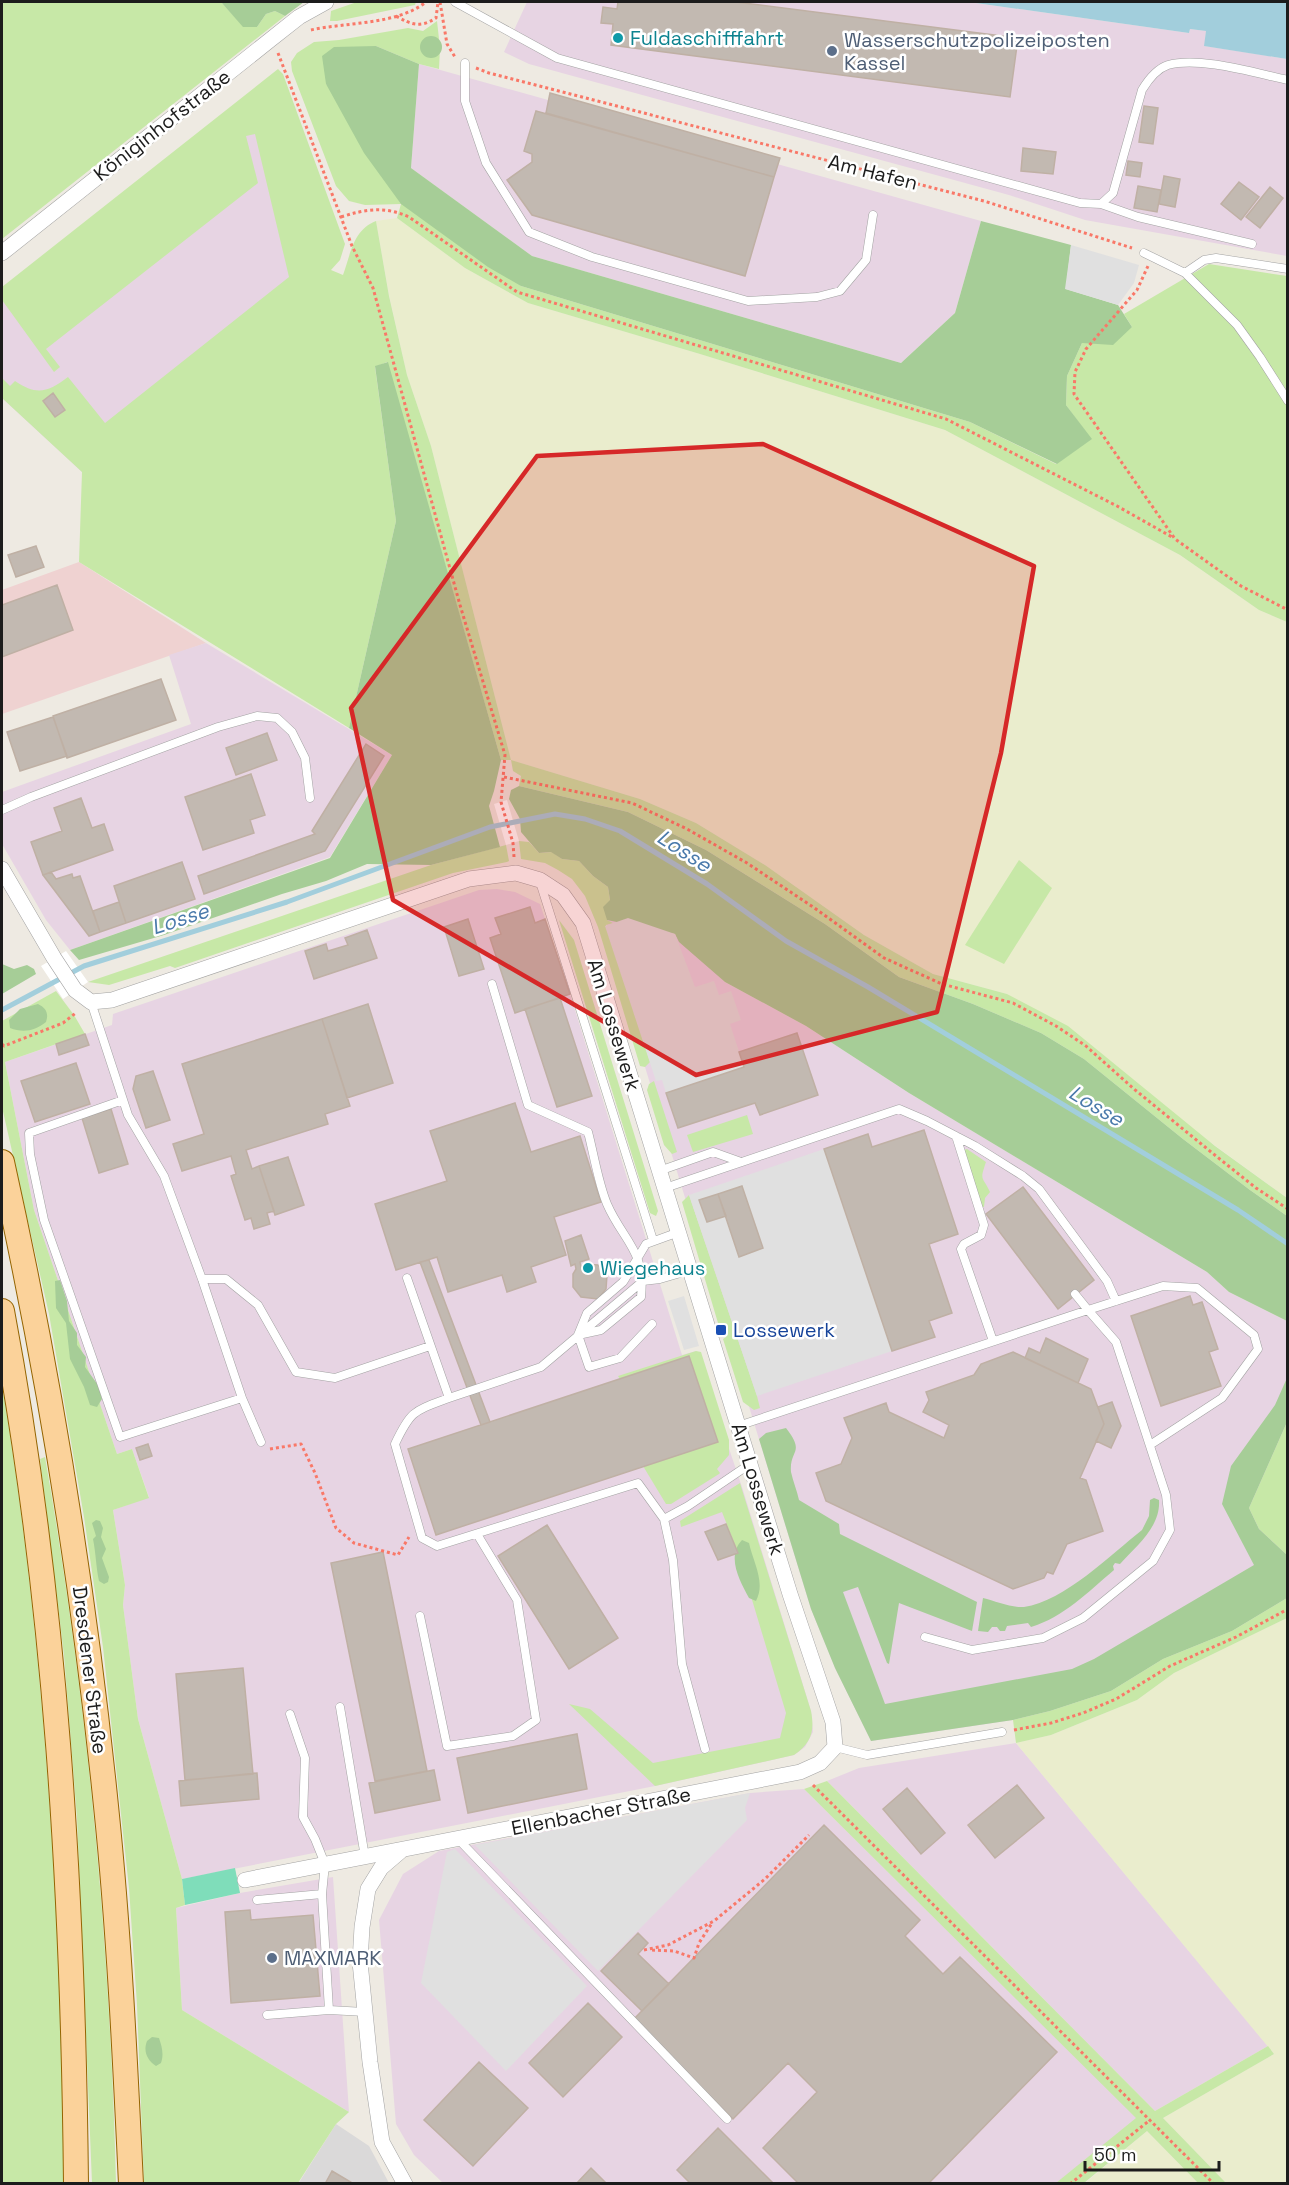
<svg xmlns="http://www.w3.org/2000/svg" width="1289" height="2185" viewBox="0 0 1289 2185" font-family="'Space Grotesk',sans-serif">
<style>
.residential{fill:#dad9d9}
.commercial{fill:#efd2d1}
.industrial{fill:#e7d4e3}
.farmland{fill:#eaedcd}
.grass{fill:#c7e8a7}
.forest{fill:#a6cd97}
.pitch{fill:#7fddba}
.parking{fill:#e0e0e0}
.water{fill:#a2cedc}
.pier{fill:#fff}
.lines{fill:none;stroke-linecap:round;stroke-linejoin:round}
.stream{stroke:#a2cedc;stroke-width:5}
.building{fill:#c2b9b1;stroke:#bfb0a4;stroke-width:1.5}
.service-casing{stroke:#a3a3a3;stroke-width:9}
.minor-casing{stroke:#a3a3a3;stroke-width:16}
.primary-casing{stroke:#946401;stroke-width:26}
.path{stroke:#f97868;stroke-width:3;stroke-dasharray:3 3;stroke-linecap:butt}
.service{stroke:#fff;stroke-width:8}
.minor{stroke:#fff;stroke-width:15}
.primary{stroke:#fbd29a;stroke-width:24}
.marked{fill:#d62828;fill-opacity:0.2;stroke:#d62828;stroke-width:4.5;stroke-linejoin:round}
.culture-dot{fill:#0f9aa8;stroke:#fff;stroke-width:2}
.service-dot{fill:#5c6f8a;stroke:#fff;stroke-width:2}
.transit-dot{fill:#1a4fb4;stroke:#fff;stroke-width:2}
.labels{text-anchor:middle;stroke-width:5;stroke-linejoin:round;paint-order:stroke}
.culture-label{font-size:20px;fill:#0d838f;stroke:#fff;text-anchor:start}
.service-label{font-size:20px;fill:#4e5e75;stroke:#fff;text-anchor:start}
.street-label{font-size:20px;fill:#1c1c1c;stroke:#fff}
.transit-label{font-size:20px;fill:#164399;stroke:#fff;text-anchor:start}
.water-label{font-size:21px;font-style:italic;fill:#4a7aab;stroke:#fff}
</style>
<rect width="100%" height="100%" fill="#eeeae2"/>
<path class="residential" d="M336 2124 369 2146 389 2183 298 2184Z"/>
<path class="commercial" d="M79 562 206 643 2 714V590Z"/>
<path class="industrial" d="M527 2H969L1189 33 1190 29 1206 31 1205 46 1287 59V256L1085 220 1009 195 529 64 504 52Z
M419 64 981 221 955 313 901 363 532 256 411 168Z
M280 77 330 270 82 472 2 398V297Z
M206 643 392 755 330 857 70 950 46 920 2 844V792L191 724 169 655Z
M497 889 515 892 540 904 570 994 682 1355 696 1351 743 1490 811 1711 813 1732 805 1747 794 1755 655 1786 182 1879 138 1719 123 1605 125 1585 113 1510 149 1497 132 1449 117 1454 34 1210 5 1062 112 1025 113 1014 479 890Z
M604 913 675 934 725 982 806 1026 909 1093 1207 1272 1229 1292 1287 1321V1422L1249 1508 1259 1529 1287 1555V1598L1013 1720 871 1741 835 1668 811 1609 645 1067Z
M1016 1743 1268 2046 1155 2111 827 1781 859 1768Z
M804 1789 1137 2118 1057 2183H443L414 2155 396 2124 379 1920 403 1874 439 1851 750 1793Z
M333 1877 349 2112 182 2010 176 1908 240 1893Z"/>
<path class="farmland" d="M397 218 465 268 528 303 700 354 945 430 1180 555 1259 610 1287 622V1198L1007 994 933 974 864 935 765 865 696 823 640 799 511 760 431 446 407 375 389 295 376 221Z
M1287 1618V2183H1226L1163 2118 1274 2054 1016 1743 1051 1735 1137 1700 1174 1673Z
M1147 2131 1198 2183 1084 2184Z"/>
<path class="grass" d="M2 2H221L244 27H257L266 14 275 11 285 16 2 239Z
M357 2H416L415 5 337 21H330L331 11Z
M437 21 440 48 439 69 419 64 376 46 326 84 521 286 970 422 1056 464 1091 439 1066 405 1067 376 1082 343 1132 327 1124 314 1209 264 1287 276V622L1259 610 1180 555 945 430 700 354 528 303 465 268 397 218 401 204 365 205 349 201 336 186 292 71 291 62 297 53 314 42 339 40 408 28 423 31Z
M278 69 283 74 345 244 340 260 331 270 343 275C351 253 353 230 376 221L389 296 407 375 431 446 511 760 640 799 696 823 765 865 864 935 933 974 1007 994 1068 1026 1215 1146 1287 1198V1216L1250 1190 1183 1139 1084 1059 1041 1033 973 1004 899 977 825 924 706 850 628 812 519 786 521 776 513 771 511 760H501L387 362 375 367 396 521 349 728 79 562 82 472 2 398V378L10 386 15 381C37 396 48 392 68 377L105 423 289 277 255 134 246 136 258 183 46 349 60 367 54 372 2 300V287Z
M519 841 529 842 539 853 552 852 562 859 579 861 593 876 608 887 610 900 607 920 613 923 606 925 650 1062 645 1067 640 1066 598 927 585 896 572 879 558 870 545 863 521 859Z
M506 845 509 861 507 862 453 873 175 968 170 966 109 985 88 982 431 865Z
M1019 860 1052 888 1004 964 965 945Z
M559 920 574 940 658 1211 656 1216 650 1213Z
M56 991 74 1015 85 1034 5 1062 34 1210 117 1454 132 1449 149 1498 113 1510 125 1585 123 1605 138 1719 182 1879 185 1905 176 1908 182 2010 349 2112 336 2124 298 2183H144L137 2005 129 1888 103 1647 84 1517 49 1314 2 1107V1021Z
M654 1081 677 1152 672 1154 664 1145 647 1090 649 1084Z
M747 1115 753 1134 693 1152 687 1135Z
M967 1149 986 1162C979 1182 983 1176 990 1192L985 1198 984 1207H982L964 1150Z
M689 1195 757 1396 760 1408 754 1410 743 1402 723 1339 726 1337 721 1323H718L682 1202Z
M696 1351 701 1352 729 1440V1455L717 1469 720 1473 719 1474 671 1504H666L643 1466 718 1442 689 1356 620 1379 618 1376Z
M2 1385C34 1576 49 1768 59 1962 63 2035 63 2110 65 2183H3Z
M1287 1422V1555L1259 1529 1249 1508Z
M45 1457C87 1696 110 1941 116 2183H92L77 1818 64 1655 40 1459Z
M740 1483 811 1711C815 1732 811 1743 794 1755L655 1786 569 1704 590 1709 653 1763 780 1738 786 1713 738 1553 722 1512 681 1527 680 1521Z
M1287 1598V1618L1174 1673 1137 1700 1051 1735 1016 1743 1013 1720 1050 1711 1111 1691 1163 1659 1232 1631Z
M827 1781 1155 2111 1268 2046 1274 2054 1163 2118 1226 2183H1198L1147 2131 1084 2183H1056L1136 2118 804 1789Z"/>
<path class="forest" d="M221 2H304L285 16 275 11 266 14 257 27H243Z
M420 47a11 11 0 1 1 22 0a11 11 0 1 1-22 0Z
M376 46 419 64 411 168 532 256 901 363 955 313 981 221 1071 245 1066 289 1118 305 1132 327 1113 345 1082 343 1067 376 1066 405 1092 439 1057 464 970 422 521 286 488 267 401 204 364 153 326 84 322 56 334 47Z
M388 362 501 760 494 791 489 806 500 847 431 865 367 864 326 881 282 894 164 935 79 960 70 950 330 858 392 755 349 728 396 521 375 366Z
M519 786 628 812 706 850 825 924 899 977 973 1004 1041 1033 1084 1059 1183 1139 1250 1190 1287 1216V1321L1229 1292 1207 1272 909 1093 806 1026 725 982 679 942 675 934 607 920 603 907 610 900 608 887 593 876 579 861 562 859 551 852 539 853 521 832 520 819 509 799 511 790Z
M2 961V964L14 969 27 965 34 969 36 974 2 994Z
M38 1004C46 1008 49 1013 46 1022 35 1031 23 1033 10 1028L9 1020 20 1009Z
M60 1280 67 1301 69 1321 77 1333V1345L86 1357 85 1367 98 1385 102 1399 97 1407 90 1405 84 1387 70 1359 66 1323 56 1308 55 1281Z
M1287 1378V1422L1249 1508 1259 1529 1287 1555V1598L1232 1631 1163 1659 1111 1691 1050 1711 1013 1720 871 1741 835 1668 811 1609 759 1439 766 1433 786 1428C806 1454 789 1449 791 1472 793 1481 797 1491 799 1500L839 1524 840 1534 977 1602 972 1631 899 1603 889 1664 887 1663 858 1587 843 1592 885 1704 1072 1669 1094 1659 1254 1565 1222 1504 1231 1466 1275 1405Z
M1154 1498 1159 1500C1161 1527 1136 1546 1120 1564L1115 1563 1113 1566 1114 1570C1088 1592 1064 1617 1031 1627L1028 1623 1007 1626 1005 1631H1000L997 1627H992L988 1632 978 1631 983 1598C995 1601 1012 1608 1024 1607 1065 1601 1110 1555 1142 1530L1149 1516 1150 1500Z
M96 1520 100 1521 103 1528 101 1537 106 1549 102 1558 109 1577 108 1582 104 1584 99 1581C96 1567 96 1554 93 1539L96 1536 92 1523Z
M742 1540 749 1543C753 1562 766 1582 756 1601L749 1598C740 1581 726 1557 742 1540Z
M152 2037 159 2038C162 2047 164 2054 161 2063L156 2066C147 2060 143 2051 147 2041Z"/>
<path class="pitch" d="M235 1868 240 1893 185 1905 182 1879Z"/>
<path class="parking" d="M1071 245 1139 265 1134 283 1118 305 1065 289Z
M628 918 675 934 695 987 714 981 719 995 731 991 741 1020 730 1024 744 1067 666 1093 662 1080 656 1081 605 926Z
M824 1149 892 1351 757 1396 689 1195Z
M684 1296 699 1346 684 1350 668 1301Z
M750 1793 745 1808 747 1820 598 1971 475 1845Z
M455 1849 587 1986 506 2071 421 1983 447 1852Z"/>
<path class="water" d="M969 2H1287V59L1204 46 1206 31 1190 29 1189 33Z"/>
<path class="pier" d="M507 800 519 841 506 845 494 804Z
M66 951 88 982 63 999 41 966Z"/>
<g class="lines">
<path class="stream" d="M2 1010 84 966 287 902 490 827 555 814 585 819 620 831 707 884 786 941 868 987 1238 1210 1288 1244"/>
</g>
<path class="building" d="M618 2H736L1018 38 1010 97 611 45 613 24 601 23 603 7 617 9Z
M550 93 780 158 774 177 546 113Z
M1144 106 1158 108 1153 144 1139 142Z
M536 111 774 177 745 276 532 215 507 180 532 162V154L524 151Z
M1023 148 1056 152 1053 174 1021 171Z
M1128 161 1142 163 1140 177 1126 175Z
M1164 176 1180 179 1175 207 1159 204Z
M1239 182 1259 197 1241 220 1221 204Z
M1138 186 1161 190 1157 212 1134 208Z
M1270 187 1283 198 1260 228 1246 217Z
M53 393 65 410 55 417 43 401Z
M36 546 44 567 16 577 8 555Z
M57 585 73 630 2 657V605Z
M161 679 176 720 67 758 53 716Z
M53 717 67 756 20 771 7 732Z
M267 733 277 760 236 775 226 748Z
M366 744 384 756 325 851 204 894 198 876 315 834 312 831Z
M251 774 265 815 250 820 254 833 203 850 185 797Z
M81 798 92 828 104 824 113 850 43 875 31 842 62 831 54 808Z
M182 862 195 899 126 923 114 886Z
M51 872 56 879 72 874 73 878 80 876 100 932 89 936 43 875Z
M119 902 126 923 100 932 93 911Z
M530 907 535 923 545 919 570 994 515 1013 490 938 501 934 495 918Z
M468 919 484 969 459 976 444 927Z
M367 930 377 958 314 979 305 951 326 944 328 951 348 945 345 938Z
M560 998 592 1096 557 1107 525 1009Z
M368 1004 393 1083 347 1098 322 1019Z
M322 1019 350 1106 325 1114 328 1124 246 1150 252 1169 259 1166 274 1211 267 1213 270 1224 254 1229 251 1218 245 1220 231 1176 236 1174 231 1156 182 1171 173 1144 204 1134 182 1064Z
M797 1033 818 1095 760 1115 755 1103 678 1128 666 1093 744 1067 739 1052Z
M85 1034 89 1045 59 1055 56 1044Z
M76 1063 90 1104 35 1122 21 1081Z
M153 1071 170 1120 146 1128 133 1089 136 1076Z
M515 1103 531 1152 580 1136 601 1202 554 1217 566 1255 531 1267 536 1282 507 1292 502 1275 448 1292 437 1257 396 1270 375 1204 447 1181 430 1131Z
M111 1109 128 1164 99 1173 82 1118Z
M924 1130 958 1234 929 1244 952 1313 929 1321 935 1337 892 1351 824 1149 868 1134 872 1147Z
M288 1157 304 1205 275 1215 259 1166Z
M742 1186 763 1248 739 1257 718 1194Z
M1023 1187 1094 1280 1058 1309 986 1214Z
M718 1194 726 1216 707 1222 699 1200Z
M581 1235 589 1259 580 1262 581 1267 584 1264 598 1265 607 1275 606 1289 598 1299 581 1297 573 1287V1274L576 1269 575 1264 571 1266 565 1241Z
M429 1260 490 1422 481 1425 420 1262Z
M1190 1296 1193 1305 1202 1302 1218 1349 1209 1352 1221 1386 1161 1406 1131 1316Z
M1046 1338 1088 1359 1078 1383 1025 1358 1029 1348 1040 1353Z
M1013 1352 1091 1389 1104 1424 1080 1478 1086 1480 1103 1531 1067 1544 1053 1574 1047 1572 1044 1578 1013 1589 826 1501 816 1473 841 1464 852 1438 844 1418 886 1403 889 1412 944 1438 949 1425 923 1412 929 1400 926 1392 974 1375 981 1364Z
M689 1356 718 1442 436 1535 408 1449Z
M1112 1402 1121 1426 1111 1448 1096 1441 1104 1424 1098 1407Z
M148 1444 152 1456 140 1460 136 1448Z
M726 1524 738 1553 718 1560 705 1532Z
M547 1525 618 1638 569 1669 498 1556Z
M383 1552 427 1771 375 1781 331 1563Z
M243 1668 253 1774 185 1780 176 1674Z
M577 1734 587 1789 468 1813 457 1758Z
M434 1770 440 1800 375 1813 369 1783Z
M257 1773 259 1799 181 1806 179 1781Z
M1017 1785 1044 1818 995 1858 968 1825Z
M907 1788 945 1833 921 1854 883 1809Z
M824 1825 920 1920 905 1936 943 1974 960 1957 1057 2052 928 2184H799L763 2148 817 2092 788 2063 733 2119 633 2020Z
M250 1910 251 1920 313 1915 320 1996 231 2003 225 1912Z
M638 1933 648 1943 638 1954 669 1984 642 2011 601 1971Z
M588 2003 622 2037 563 2097 529 2063Z
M479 2062 528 2108 473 2166 424 2120Z
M718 2128 774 2184H691L677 2170Z
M591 2168 607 2184H576Z
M332 2171 354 2184H325Z"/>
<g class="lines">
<g class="service-casing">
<path id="service" d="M455 2 557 58 1080 203 1101 204 1113 193 1142 90C1148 80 1156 69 1168 65 1199 56 1255 73 1288 80
M465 63V101L486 163 529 232 592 257 748 301 817 297 840 291 866 260 873 215
M1101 204 1138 217 1252 244
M1144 253 1185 273 1237 325 1260 357 1288 401
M1185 273 1204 260 1216 258 1288 269
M2 810 31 797 218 727 257 716 277 718 292 732 305 758 310 798
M540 882 653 1240
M492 984 528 1105 588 1132C594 1155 598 1182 607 1204 623 1241 646 1250 641 1297L601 1330 578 1335 587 1313 623 1282 625 1279 646 1244 679 1232
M91 1002 128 1115 164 1176 202 1279 242 1398 261 1442
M123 1100 29 1133 30 1154 44 1220 120 1437 242 1398
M956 1136 984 1225 981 1235 964 1244 961 1249 993 1341
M659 1171 713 1152 741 1162
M665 1188 899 1109 927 1121 975 1146 1023 1176 1039 1189 1107 1281 1116 1301
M407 1278 449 1398 541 1367 643 1281 660 1279 691 1270
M202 1279H226L258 1305 296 1372 335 1378 430 1346
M1075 1294 1088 1310 1163 1286 1197 1288 1254 1335 1258 1349 1222 1398 1150 1445
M578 1335 589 1367 620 1358 652 1324
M449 1398C414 1411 411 1410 395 1444L422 1538 437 1546 638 1483 664 1519 688 1506 750 1464
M738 1426 1088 1310 1116 1342 1166 1495 1170 1530 1153 1561 1083 1618 1043 1638 972 1650 925 1637
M664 1519 673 1560 682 1664 705 1749
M420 1616 447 1746 513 1736 536 1720 517 1600 477 1534
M340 1707 365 1857
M290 1714 305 1758 303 1817 315 1839 325 1864 322 1894
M835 1747 867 1755 1002 1732
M458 1839 727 2119
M257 1900 322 1894 329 2010 365 2012
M267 2015 329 2010"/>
</g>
<g class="minor-casing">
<path id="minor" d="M2 253 270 40 299 17 326 2
M2 869 54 958 75 990 91 1002 112 1000 469 879 516 873 540 880 563 895 583 923 790 1594 833 1722 835 1747 820 1763 800 1772 245 1880
M402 1850 381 1868 368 1889 362 1927 360 1962 370 2062 382 2142 405 2184"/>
</g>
<g class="primary-casing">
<path id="primary" d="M2 1162C49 1374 84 1589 106 1806 119 1931 125 2058 131 2184
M2 1311C56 1598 73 1892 76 2184"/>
</g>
<path class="path" d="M440 2 447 44 455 57
M396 16C412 25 420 28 436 18L438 2
M311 30C347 22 397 25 426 2
M278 53 352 246 373 288 460 605 505 755 501 802 513 843 514 857
M476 68 489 73 984 201 1132 248
M341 217C366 209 385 206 409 217L517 292 946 419 1117 506 1172 537
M1148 266 1137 290 1086 349 1075 372 1074 394 1175 539 1241 586 1288 610
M504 777 632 803 687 829 747 863 813 907 884 958 942 984 1013 1003 1056 1026 1086 1046 1134 1089 1216 1156 1256 1188 1288 1209
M2 1044 4 1046 63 1023 77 1012
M270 1449 301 1444 315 1473 336 1528 354 1543 398 1555 409 1537
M1014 1730 1051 1723 1083 1713 1116 1699 1170 1666 1236 1637 1288 1609
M813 1785 1214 2184
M644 1950 668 1945 714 1921 765 1879 809 1835
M652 1950 674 1951 694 1958 699 1943 712 1923
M1070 2184 1150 2120"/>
<use href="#service" class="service"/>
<use href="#minor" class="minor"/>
<use href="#primary" class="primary"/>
</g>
<path class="marked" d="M763 444 1034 566 1001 753 937 1012 696 1075 393 900 351 708 537 456Z"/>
<g class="culture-dot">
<circle cx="618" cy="38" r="6"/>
<circle cx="588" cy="1268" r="6"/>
</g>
<g class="service-dot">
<circle cx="832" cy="51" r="6"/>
<circle cx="272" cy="1958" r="6"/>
</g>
<rect class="transit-dot" x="715" y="1324" width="12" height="12" rx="3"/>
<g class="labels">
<g class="culture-label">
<text x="630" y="45">Fuldaschifffahrt</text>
<text x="600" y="1275">Wiegehaus</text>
</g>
<g class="service-label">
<text x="844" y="47">Wasserschutzpolizeiposten<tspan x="844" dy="23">Kassel</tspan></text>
<text x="284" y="1965">MAXMARK</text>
</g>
<g class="street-label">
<text transform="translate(162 125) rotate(-38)" y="7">Königinhofstraße</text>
<text transform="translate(873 172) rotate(14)" y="7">Am Hafen</text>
<text transform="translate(614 1025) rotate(73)" y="7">Am Lossewerk</text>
<text transform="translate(758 1489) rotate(73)" y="7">Am Lossewerk</text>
<text transform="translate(90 1670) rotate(83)" y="7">Dresdener Straße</text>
<text transform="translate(601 1811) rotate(-11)" y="7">Ellenbacher Straße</text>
</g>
<g class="transit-label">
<text x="733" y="1337">Lossewerk</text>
</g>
<g class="water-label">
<text transform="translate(684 851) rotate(33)" y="7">Losse</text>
<text transform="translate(180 919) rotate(-18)" y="7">Losse</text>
<text transform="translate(1096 1106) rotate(31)" y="7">Losse</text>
</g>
</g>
<rect width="1289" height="2185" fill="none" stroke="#1c1c1c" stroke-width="6"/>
<path d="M1085 2161v9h134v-9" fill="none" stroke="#1c1c1c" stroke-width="3"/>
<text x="1094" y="2161" font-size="18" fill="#1c1c1c" stroke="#ffffff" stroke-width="4.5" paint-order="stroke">50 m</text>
</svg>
